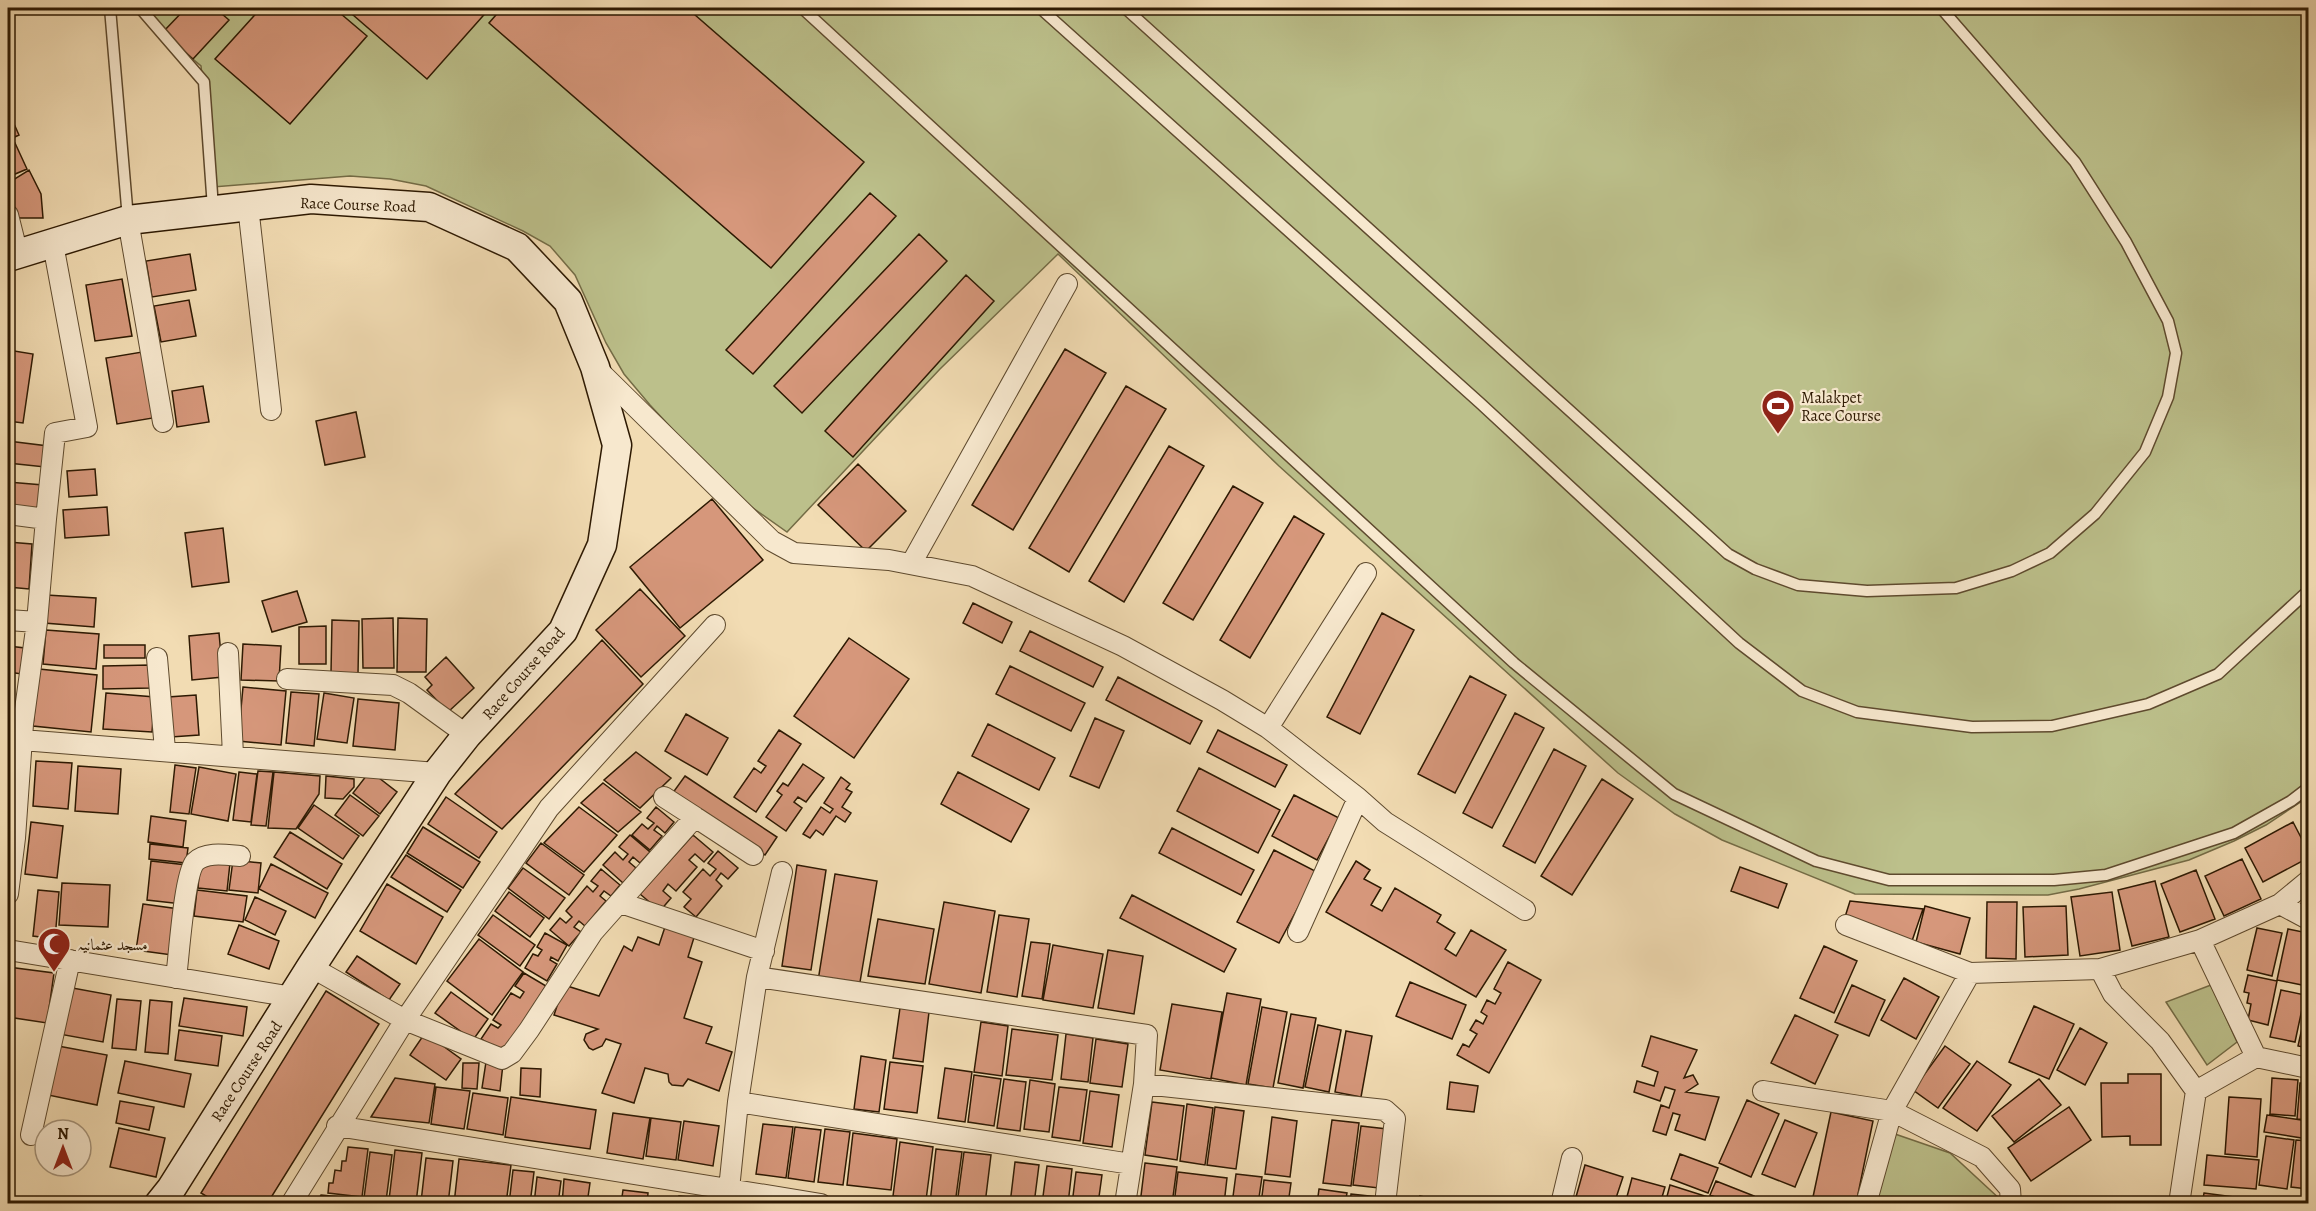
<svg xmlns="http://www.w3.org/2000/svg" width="2316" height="1211" viewBox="0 0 2316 1211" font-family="Alegreya,Amiri,serif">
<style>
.green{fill:#bcc08b;stroke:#746c46;stroke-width:1.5}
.building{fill:#d6977b;stroke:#2d1902;stroke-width:1.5}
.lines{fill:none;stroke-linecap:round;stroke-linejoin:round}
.lane-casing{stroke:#5e4a2e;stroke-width:13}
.street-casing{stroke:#5e4a2e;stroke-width:22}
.secondary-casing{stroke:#2d1902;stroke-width:31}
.lane{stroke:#f7e8ce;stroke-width:10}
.street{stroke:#f7e8ce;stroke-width:20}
.secondary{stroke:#f7e8ce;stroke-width:28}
.labels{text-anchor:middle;stroke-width:4.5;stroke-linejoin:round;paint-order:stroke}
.street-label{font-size:16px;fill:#2d1902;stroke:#f7e8ce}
.poi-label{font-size:16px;fill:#2d1902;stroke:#f7e8ce;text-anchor:start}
</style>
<rect width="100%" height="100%" fill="#f2dcb3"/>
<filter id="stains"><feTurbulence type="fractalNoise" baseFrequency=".00333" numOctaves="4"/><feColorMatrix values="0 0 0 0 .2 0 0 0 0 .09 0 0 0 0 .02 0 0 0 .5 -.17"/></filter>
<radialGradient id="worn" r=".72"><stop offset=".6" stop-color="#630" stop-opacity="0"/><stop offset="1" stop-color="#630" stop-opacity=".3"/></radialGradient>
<path class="green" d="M149 8H2308V797L2266 825 2234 841 2189 860 2079 889 2048 895 1855 894 1722 840 1675 814 1618 773 1279 466 1058 254 940 369 787 532 733 494 650 405 624 374 606 343 575 275 550 246 523 231 426 186 390 179 350 176 213 187 201 66 146 20 153 12Z
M2211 985 2237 1042 2207 1065 2166 1002Z
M1895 1134 1950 1153 2002 1201V1204H1875Z"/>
<path class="building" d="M186 8H215L229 20 193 59 163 32Z
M261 8H334L367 36 290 124 215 59Z
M345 8H490L427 79Z
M502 8H687L864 162 771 268 489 23Z
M11 117 19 135 8 140V118Z
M15 143 27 169 8 177V146Z
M29 170 41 194 43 218H15L8 183Z
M870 193 896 216 753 374 726 350Z
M919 234 947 261 802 413 774 386Z
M190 254 196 290 152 297 146 261Z
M966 275 994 301 853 457 825 431Z
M122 279 132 336 95 341 86 285Z
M189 300 196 336 161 342 154 306Z
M1065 349 1106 373 1013 530 972 505Z
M8 350 33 354 23 423 8 421Z
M142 352 153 418 117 424 106 358Z
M203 386 209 422 177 427 172 391Z
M1126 386 1166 409 1069 572 1029 548Z
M356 412 365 457 325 465 316 421Z
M8 441 48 446 45 467 8 463Z
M1169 446 1204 466 1124 602 1089 581Z
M858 464 906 511 866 551 818 505Z
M95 469 97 495 69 497 67 471Z
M8 482 43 485 41 511 8 508Z
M1233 486 1263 503 1193 620 1163 603Z
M712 499 763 560 680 628 630 567Z
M107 507 109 535 65 538 63 510Z
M1294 516 1324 534 1250 658 1220 640Z
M223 528 229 582 192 587 185 533Z
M8 542 32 544 29 589 8 587Z
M640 589 685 636 641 677 596 630Z
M297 591 307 622 272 632 262 601Z
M46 595 96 598 94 627 44 623Z
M973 603 1012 622 1002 643 963 623Z
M1382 613 1414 630 1360 734 1327 717Z
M393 618 394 668H363L362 619Z
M398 618 427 619 426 672H397Z
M332 620 359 621 358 674 331 673Z
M326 626V664H299V627Z
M46 630 99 634 96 669 43 664Z
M1030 631 1103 667 1093 687 1020 651Z
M219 633 223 677 192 680 189 636Z
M849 638 909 679 854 758 794 716Z
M602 640 643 684 502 829 455 794Z
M243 644 281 646 279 681 241 680Z
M104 645H145V658H104Z
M8 646 25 648 22 674 8 672Z
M446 657 474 688 448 712 427 690 432 685 425 677Z
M150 665V688L103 689V666Z
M1010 666 1085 703 1071 731 996 694Z
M39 669 97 675 91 732 33 726Z
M1470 676 1506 695 1455 793 1418 774Z
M1118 677 1202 721 1190 744 1106 700Z
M243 687 286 691 281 745 238 741Z
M291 692 319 694 314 746 286 743Z
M106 693 155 697 152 732 103 729Z
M324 693 354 698 347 743 317 739Z
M196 695 199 735 171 737 168 697Z
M358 699 399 703 395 750 353 746Z
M1515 713 1544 728 1492 828 1463 813Z
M686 714 728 738 707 775 665 751Z
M1095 718 1124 731 1099 788 1070 776Z
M988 724 1055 758 1039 790 972 756Z
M779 730 801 744 756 812 734 797 754 768 761 773 766 766 758 761Z
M1218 730 1287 765 1275 787 1207 752Z
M1554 749 1586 766 1535 863 1503 846Z
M636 752 671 778 640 808 604 780Z
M36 761 72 763 68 809 33 806Z
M803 764 824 778 806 802 798 797 794 802 802 808 786 831 766 817 782 795 777 791 783 783 788 786Z
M175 765 196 768 189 814 170 812Z
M78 766 121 769 118 814 75 811Z
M199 767 236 774 228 821 191 814Z
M1199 768 1280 810 1258 853 1177 811Z
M258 771 273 772 266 826 251 825Z
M370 771 397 792 380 814 353 793Z
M239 772 257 774 251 822 233 820Z
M274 772 320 776 319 794 296 829 268 828Z
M958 772 1029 809 1011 842 941 804Z
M326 776 354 779V787L343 799 325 798Z
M685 776 777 837 765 855 672 794Z
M841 777 850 784 846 789 852 792 842 807 851 813 845 822 836 816 823 835 816 830 810 838 803 834 821 807 830 813 833 809 824 803Z
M1602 779 1633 799 1572 895 1541 876Z
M603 783 641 812 618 832 581 803Z
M350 795 379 816 363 836 335 815Z
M1294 795 1339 818 1317 860 1272 836Z
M446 797 497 832 479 858 428 824Z
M314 805 359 836 343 859 298 828Z
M579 807 617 835 584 872 544 843Z
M656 807 674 822 665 833 657 826 654 830 662 836 650 850 632 835 642 824 648 829 654 823 647 818Z
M151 816 186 821 183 847 148 842Z
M31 822 63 826 57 878 25 874Z
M2293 822 2308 851V858L2263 882 2245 848Z
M423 827 480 862 463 888 407 853Z
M1172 828 1254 870 1241 895 1159 853Z
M290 832 342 864 327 889 274 857Z
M630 835 650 852 640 863 633 857 629 862 636 868 623 883 603 865 615 852 623 860 628 854 619 847Z
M693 835 713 852 704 862 695 854 689 860 697 867 676 891 668 884 663 891 671 898 660 911 640 894Z
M541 843 584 875 569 895 526 863Z
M150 844 188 848 186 863 149 859Z
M1274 850 1317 872 1279 943 1237 922Z
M718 851 738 868 728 879 721 873 716 880 722 886 696 917 684 907 691 899 683 892 703 869 710 876 716 869 708 863Z
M406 855 461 890 447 912 391 877Z
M2242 859 2261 899 2224 916 2205 876Z
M233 860 261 863 258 893 229 890Z
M151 861 187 865 182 904 147 900Z
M200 861 230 863 227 891 198 888Z
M1356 861 1370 870 1364 879 1381 888 1371 905 1382 911 1395 888 1441 915 1437 922 1455 933 1445 949 1456 956 1471 930 1506 950 1476 997 1326 912Z
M271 864 328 893 315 918 259 889Z
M797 865 826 870 811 970 782 966Z
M1740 867 1787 884 1778 908 1731 891Z
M523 868 565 898 549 919 508 888Z
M601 869 620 885 611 896 604 891 600 896 606 901 585 926 579 921 574 927 581 932 569 946 550 930 560 918 566 923 572 917 566 911 587 886 593 892 598 886 591 881Z
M2196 870 2215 919 2180 932 2161 884Z
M835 874 877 881 859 988 818 981Z
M2155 881 2169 937 2132 946 2118 890Z
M62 883 110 885 108 927 59 925Z
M387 884 443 917 416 964 360 931Z
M38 890 59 892 55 939 33 936Z
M197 890 247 896 243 922 194 916Z
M509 892 544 918 530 937 495 911Z
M2112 892 2120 950 2080 956 2071 897Z
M1132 895 1236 949 1224 972 1120 918Z
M255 897 286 911 275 935 245 920Z
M1850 901 1923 909 1912 941 1845 917Z
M944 902 995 911 981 993 929 984Z
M1987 902H2017L2016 959 1986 958Z
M143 904 179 909 172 955 136 950Z
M1925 906 1970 918 1960 954 1916 942Z
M2066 906 2068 955 2025 957 2023 907Z
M493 915 535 945 520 966 478 935Z
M999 915 1029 919 1017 997 987 992Z
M878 919 934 929 925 984 868 976Z
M667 921 696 931 688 957 702 962 684 1018 712 1027 706 1043 732 1052 719 1091 688 1079 683 1086 672 1085 669 1082 668 1074 645 1068 634 1103 602 1093 621 1044 606 1039 602 1046 593 1050 589 1048 584 1040 586 1034 598 1029 554 1015 564 985 599 996 624 946 632 951 638 937 659 945Z
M239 925 279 941 269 969 228 954Z
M2257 928 2282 933 2272 976 2247 970Z
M2288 929 2308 933 2307 986 2277 980Z
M545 933 567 945 558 961 551 957 550 960 557 964 547 981 525 968 533 954 538 956 542 950 537 947Z
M479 939 523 972 492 1015 447 981Z
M1031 942 1050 944 1042 999 1022 996Z
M1053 945 1103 954 1093 1008 1043 1000Z
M1824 946 1857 961 1834 1013 1800 998Z
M1108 950 1143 956 1134 1014 1098 1008Z
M357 956 400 984 389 1000 346 972Z
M1508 962 1541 980 1489 1073 1457 1055 1463 1044 1469 1047 1477 1034 1470 1030 1476 1020 1483 1024 1487 1016 1481 1012 1487 1000 1495 1004 1501 993 1494 989Z
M8 967 54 973 47 1023 8 1017Z
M524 973 546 986 503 1053 481 1039 491 1024 498 1028 501 1025 493 1020 511 993 520 998 524 992 515 986Z
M2248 975 2277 981 2268 1025 2248 1020 2251 1004 2247 1003 2249 993 2244 992Z
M1904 978 1939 997 1916 1039 1881 1020Z
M1410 982 1466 1005 1452 1039 1396 1016Z
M1852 985 1885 1000 1869 1036 1835 1022Z
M67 987 111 995 103 1042 59 1034Z
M2281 990 2305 995 2295 1042 2270 1037Z
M326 991 379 1024 267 1204H219L201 1193Z
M451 992 488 1019 473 1040 435 1013Z
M1227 993 1261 999 1246 1085 1211 1078Z
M184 998 247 1007 243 1036 179 1026Z
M117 999 141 1001 136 1050 112 1048Z
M150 1000 172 1002 168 1054 145 1052Z
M2308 1001V1048L2298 1046Z
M1172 1004 1222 1012 1211 1079 1160 1070Z
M2034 1006 2074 1024 2049 1079 2009 1062Z
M1262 1007 1287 1012 1273 1088 1248 1084Z
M900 1008 929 1012 923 1062 893 1058Z
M1291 1014 1316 1018 1303 1088 1278 1083Z
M1795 1015 1838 1035 1815 1084 1771 1063Z
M981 1022 1008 1026 1002 1076 974 1072Z
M1318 1025 1341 1030 1329 1092 1305 1087Z
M2080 1028 2107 1043 2085 1085 2057 1070Z
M1012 1029 1058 1035 1052 1080 1006 1075Z
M179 1030 222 1036 218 1066 175 1060Z
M1346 1031 1372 1036 1361 1097 1335 1092Z
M425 1033 461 1059 446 1080 410 1055Z
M1066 1034 1093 1038 1088 1082 1061 1079Z
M1651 1036 1697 1050 1684 1078 1693 1075 1698 1084 1686 1092 1719 1097 1705 1140 1675 1130 1680 1115 1673 1113 1666 1135 1653 1131 1661 1105 1669 1108 1675 1090 1665 1087 1660 1101 1634 1092 1637 1081 1654 1086 1658 1072 1642 1066Z
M1096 1039 1128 1044 1122 1087 1090 1083Z
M58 1046 107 1055 97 1105 48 1095Z
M1945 1046 1970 1064 1938 1108 1913 1090Z
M861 1056 886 1060 879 1112 854 1109Z
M125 1061 191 1074 184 1107 118 1093Z
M1977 1061 2011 1085 1977 1131 1943 1108Z
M486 1062 503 1064 500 1091 482 1088Z
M890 1062 923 1066 917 1113 884 1109Z
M463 1063H479L477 1089 462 1088Z
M521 1068 541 1069 540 1097 520 1095Z
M945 1068 972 1072 965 1122 938 1118Z
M2128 1074H2161V1145H2130V1136L2102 1137 2101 1083H2128Z
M974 1075 1001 1079 994 1126 968 1122Z
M395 1078 435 1084 429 1123 371 1117Z
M2272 1078 2298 1080 2295 1116 2270 1114Z
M1004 1079 1026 1082 1020 1131 997 1128Z
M2039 1079 2061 1105 2014 1142 1992 1116Z
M1030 1080 1055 1084 1049 1132 1024 1129Z
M1450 1082 1478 1086 1474 1112 1447 1109Z
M2300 1083H2308V1120L2297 1119Z
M436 1087 470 1091 464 1129 431 1124Z
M1059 1087 1087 1090 1080 1141 1052 1137Z
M1090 1091 1119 1095 1112 1147 1083 1143Z
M473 1093 508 1098 503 1135 467 1129Z
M511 1097 596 1110 590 1149 505 1137Z
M2229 1097 2261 1099 2257 1157 2225 1154Z
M1747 1100 1779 1114 1751 1177 1719 1163Z
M120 1101 154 1107 149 1130 116 1123Z
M1152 1102 1184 1106 1177 1160 1145 1155Z
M1187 1104 1213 1108 1205 1165 1180 1161Z
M1215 1107 1244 1111 1236 1169 1207 1165Z
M2069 1107 2091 1140 2031 1181 2008 1148Z
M1831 1112 1873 1121 1856 1204 1813 1197Z
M613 1113 650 1118 643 1159 607 1153Z
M2267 1115 2308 1121V1139L2264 1132Z
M1272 1117 1297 1121 1290 1177 1265 1174Z
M651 1118 681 1122 676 1160 646 1156Z
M1332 1120 1359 1123 1351 1186 1323 1183Z
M1785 1120 1817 1133 1795 1187 1762 1174Z
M684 1121 719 1126 713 1166 678 1160Z
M763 1124 793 1127 786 1178 756 1174Z
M1361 1126 1387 1129 1379 1188 1353 1185Z
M795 1127 821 1130 814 1182 788 1178Z
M119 1128 165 1138 156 1177 110 1167Z
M825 1129 850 1132 843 1185 818 1182Z
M853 1133 897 1139 891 1190 847 1185Z
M2266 1136 2294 1140 2287 1189 2259 1185Z
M2296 1140 2308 1141V1189L2291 1187Z
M900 1142 933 1147 926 1200 893 1196Z
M348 1147 368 1149 362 1197 328 1193 329 1183H333L335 1170 341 1171 342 1161H346Z
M936 1149 962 1152 955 1204 930 1203Z
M395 1150 422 1153 416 1203 389 1200Z
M370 1152 392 1155 386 1201 364 1198Z
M964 1152 991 1155 985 1204H957Z
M1680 1154 1718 1168 1708 1193 1671 1179Z
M2207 1155 2259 1160 2256 1189 2204 1185Z
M426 1158 453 1161 448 1204 421 1202Z
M459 1159 511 1165 506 1204H454Z
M1015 1162 1039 1165 1034 1204H1010Z
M1145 1163 1177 1167 1172 1204H1140Z
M1585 1165 1623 1177 1614 1204H1574Z
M1047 1166 1072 1169 1068 1204H1042Z
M513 1170 534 1172 530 1204H509Z
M1076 1172 1102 1175 1098 1204H1072Z
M1178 1172 1227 1178 1224 1204H1174Z
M1236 1174 1262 1177 1258 1204H1232Z
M537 1177 561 1181 558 1204H534Z
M1632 1178 1665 1187 1660 1204H1625Z
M564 1179 590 1183 587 1204H562Z
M1264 1180 1291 1183 1288 1204H1261Z
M1716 1181 1754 1196 1751 1204H1712L1715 1197 1710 1195Z
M1670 1185 1708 1197 1706 1204H1665Z
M1319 1189 1347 1193 1345 1204H1317Z
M623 1190 648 1193 647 1204H621Z
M2204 1193 2256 1200V1204H2202Z
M1351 1194 1378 1197V1204H1350Z
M321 1195 360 1199V1204H316Z
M679 1196 707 1199 706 1204H678Z
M1420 1196 1456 1204H1419Z"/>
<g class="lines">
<g class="lane-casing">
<path id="lane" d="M110 8 128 219
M140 8 204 82 213 208
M802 8 1514 663 1674 794 1816 861 1889 880H2054L2106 875 2234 833 2291 801 2308 788
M1040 8 1480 403 1739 643 1802 691 1857 712 1972 727 2052 726 2148 704 2218 674 2308 591
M1125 8 1728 554 1755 569 1798 585 1867 591 1956 588 2012 571 2050 553 2095 514 2145 452 2168 397 2176 353 2168 321 2126 242 2075 162 1941 8"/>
</g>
<g class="street-casing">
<path id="street" d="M248 206 271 410
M8 215 18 255
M128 220 163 422
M597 369 772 541 794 553 889 560 972 576 1123 646 1222 700 1268 728 1366 573
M8 514 46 519 55 433 87 427 53 244
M911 564 1067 284
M8 620 37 622
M715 625 549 808 405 1020 502 1059 512 1053 529 1030 593 932 695 817 753 855
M228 653 233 755
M157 658 165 750
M287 679 393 685 409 693 467 735
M1268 728 1358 798 1298 932
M22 740 437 773
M664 797 695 817
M1358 798 1385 822 1525 910
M8 894 15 838 23 724 37 622 46 519
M621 903 764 951
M2280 904 2308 919
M1846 925 1970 973 2100 969 2200 940 2280 904 2308 881
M2200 940 2256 1057 2308 1068
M8 950 293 997
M2100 969 2113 994 2160 1041 2196 1091 2179 1204
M757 977 1147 1035 1144 1084 1125 1204
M176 978C179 957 184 875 195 862 206 851 227 855 240 856
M1144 1084 1385 1110 1395 1119 1385 1204
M1763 1091 1892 1111 1982 1157 2010 1189 2011 1204
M2196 1091 2256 1057
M738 1102 1131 1164
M337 1126 821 1204
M31 1135 70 960
M729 1189 738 1102 757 977 782 872
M291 1204 405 1020 311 967
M1561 1204 1572 1158
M1866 1204 1892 1111 1970 973"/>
</g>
<g class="secondary-casing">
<path id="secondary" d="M8 257 128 220 311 199 429 207 517 247 568 301 595 367 617 445 602 545 563 631 467 735 437 773 311 967 171 1189 159 1204"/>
</g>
<use href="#lane" class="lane"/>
<use href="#street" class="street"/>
<use href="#secondary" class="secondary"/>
</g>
<defs>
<g id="stadium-pin" transform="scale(1.725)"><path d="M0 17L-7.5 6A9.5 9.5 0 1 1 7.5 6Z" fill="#8f2418" stroke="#f7e8ce"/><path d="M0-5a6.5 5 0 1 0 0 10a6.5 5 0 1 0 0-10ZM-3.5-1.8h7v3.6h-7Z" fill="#fff"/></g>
<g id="mosque-pin" transform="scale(1.725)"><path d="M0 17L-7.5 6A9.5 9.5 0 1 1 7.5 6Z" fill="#8f2418" stroke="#f7e8ce"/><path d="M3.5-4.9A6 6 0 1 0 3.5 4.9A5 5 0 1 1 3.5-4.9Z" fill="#fff"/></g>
</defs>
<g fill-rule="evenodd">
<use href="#stadium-pin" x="1778" y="406"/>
<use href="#mosque-pin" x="54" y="944"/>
</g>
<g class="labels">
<g class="street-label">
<text transform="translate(358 204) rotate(2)" y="6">Race Course Road</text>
<text transform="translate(523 673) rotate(-49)" y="6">Race Course Road</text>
<text transform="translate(246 1071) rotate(-57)" y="6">Race Course Road</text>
</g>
<g class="poi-label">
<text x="1801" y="403">Malakpet<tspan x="1801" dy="18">Race Course</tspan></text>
<text x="77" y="950">مسجد عثمانیہ</text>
</g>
</g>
<rect width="2316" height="1211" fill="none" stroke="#f2dcb3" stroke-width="30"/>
<rect x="9" y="9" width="2298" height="1193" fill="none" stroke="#2d1902" stroke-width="3"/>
<rect x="15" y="15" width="2286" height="1181" fill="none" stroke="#2d1902" stroke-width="1.5"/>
<g transform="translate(63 1148)"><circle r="28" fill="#f7e8ce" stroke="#a6957c" stroke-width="1.5"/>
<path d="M0-4.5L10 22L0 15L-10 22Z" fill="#8f2418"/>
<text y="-9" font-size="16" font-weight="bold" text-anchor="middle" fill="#2d1902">N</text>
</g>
<rect width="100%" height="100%" filter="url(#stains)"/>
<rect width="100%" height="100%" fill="url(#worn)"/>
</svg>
